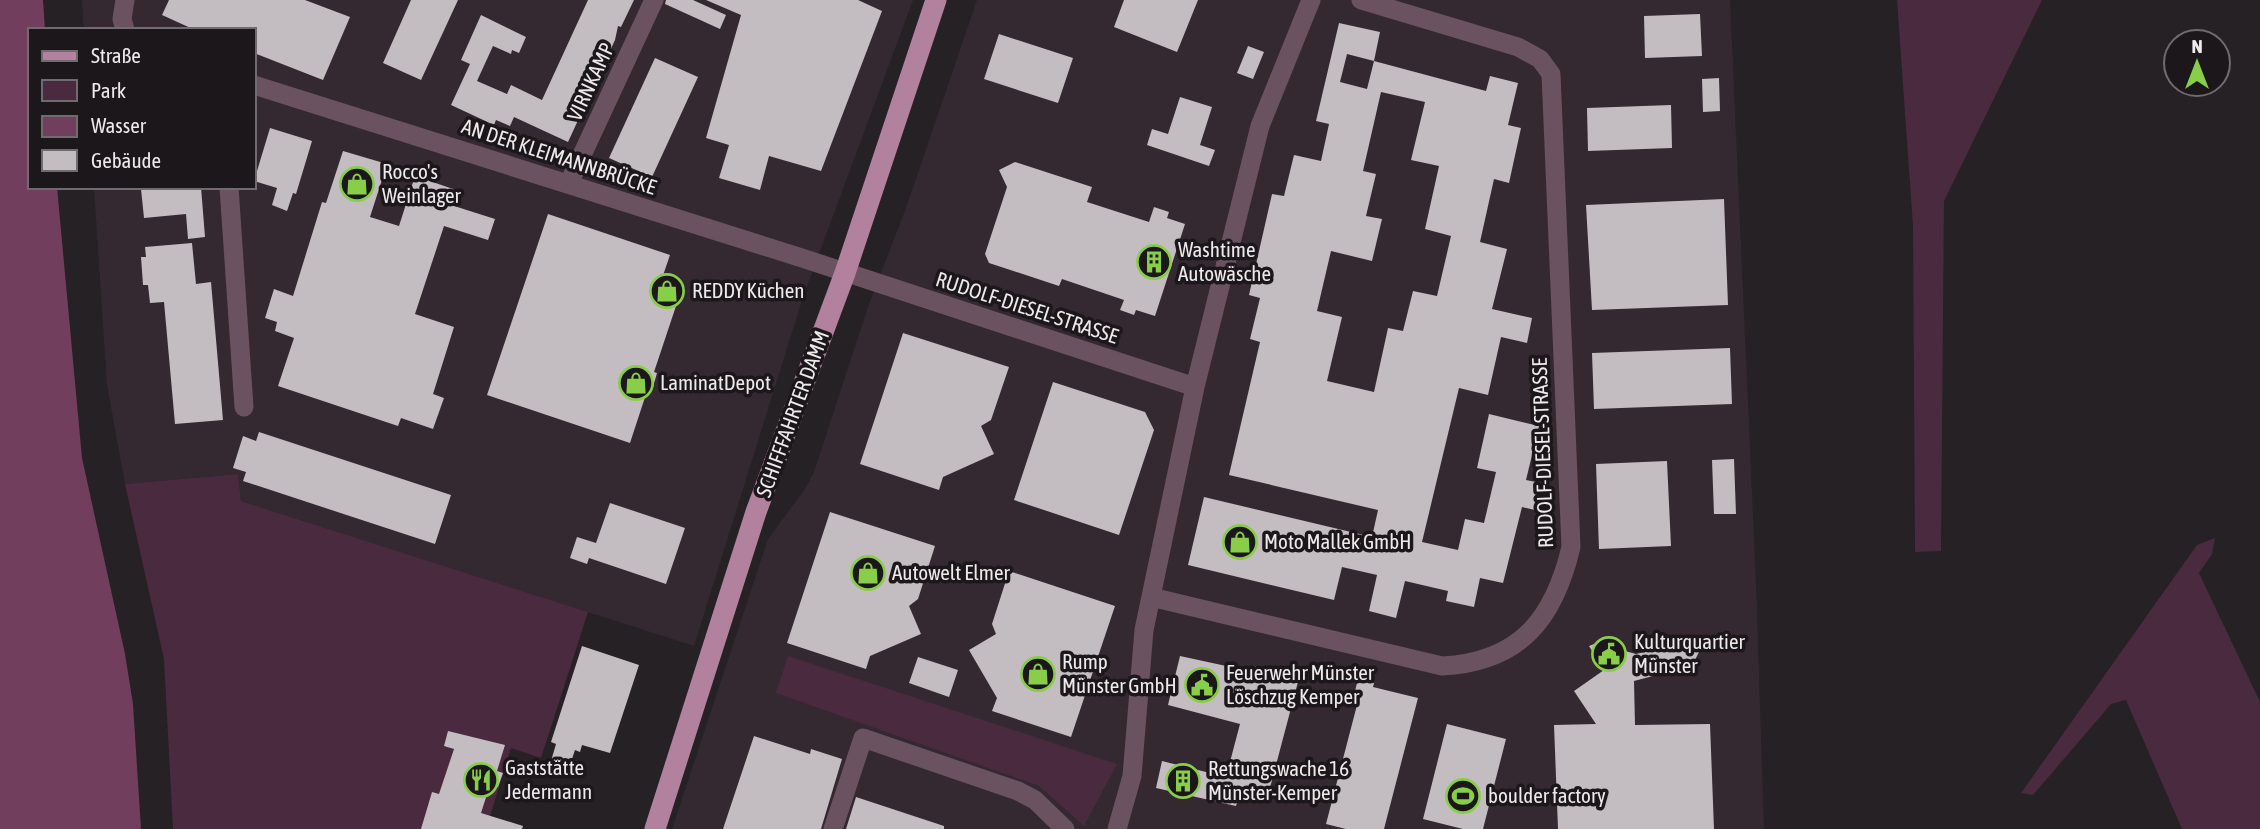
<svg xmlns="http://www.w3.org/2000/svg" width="2260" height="829" viewBox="0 0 2260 829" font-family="'Asap Condensed',sans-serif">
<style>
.built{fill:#342930}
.green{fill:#4a2a3e}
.water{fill:#713e5e}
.building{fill:#c3bcc0;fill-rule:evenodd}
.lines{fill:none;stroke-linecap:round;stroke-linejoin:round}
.minor{stroke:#6a5260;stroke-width:19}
.major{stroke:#b1819e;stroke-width:21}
.labels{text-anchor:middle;stroke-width:7;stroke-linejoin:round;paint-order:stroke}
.street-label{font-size:21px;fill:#eeeaec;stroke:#1c171a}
.poi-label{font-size:21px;fill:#eeeaec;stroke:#1c171a;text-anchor:start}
</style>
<rect width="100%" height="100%" fill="#262124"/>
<path class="built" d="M82 0H913L803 297 694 646 241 501 238 474 125 484 107 385 94 187H254V30H84Z
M977 0H1730L1756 583 1764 829H672L768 539 805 489 814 472 869 304 906 208Z"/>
<path class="green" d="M1897 0H2042L1944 201 1941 551 1915 552 1913 226Z
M238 474 241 501 588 612 541 758 511 748 486 829H173L164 659 125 484Z
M2215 538 2212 554 2199 573 2260 702V829H2182L2126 700 2111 704 2033 795 2021 793 2197 545Z
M788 656 1117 764 1084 826 1039 786 776 693Z"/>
<path class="water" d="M0 0H43L45 30H30V187H57L82 458 125 654 133 704 141 829H0Z"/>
<path class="building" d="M169 0H305L350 17 323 80 254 53V30H195L162 15Z
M411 0H458L421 80 383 63Z
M588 0H634L621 27 618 26 615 40 568 142 514 117 510 126 496 120 494 125 451 105 470 64 461 60 481 15 526 37 519 53 512 50 511 54 493 46 477 81 507 94 511 85 542 100Z
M666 0H693L726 15 720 29 665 4Z
M706 0H858L882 11 821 171 769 156 760 190 719 178 729 145 706 138 741 15Z
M1124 0H1198L1177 52 1114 27Z
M1700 14 1702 56 1645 58 1644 16Z
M1339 23 1380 32 1374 61 1486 91 1490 76 1518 83 1508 125 1521 128 1509 183 1494 179 1480 242 1507 249 1492 309 1532 318 1527 343 1501 337 1488 395 1459 388 1422 542 1458 550 1465 519 1484 523 1496 472 1477 468 1489 414 1539 426 1526 480 1541 483 1535 510 1522 507 1503 583 1480 578 1474 607 1446 601 1448 591 1405 581 1396 618 1369 611 1377 575 1342 567 1334 600 1188 565 1204 497 1372 537 1378 510 1229 475 1260 342 1250 339 1260 298 1249 295 1272 194 1284 196 1294 155 1321 161 1329 124 1316 121ZM1347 54 1374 61 1367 89 1340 82ZM1381 92 1425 102 1411 160 1439 166 1425 229 1451 236 1437 296 1413 291 1403 331 1388 328 1374 392 1327 381 1342 317 1317 311 1331 251 1372 261 1382 219 1366 216 1376 174 1363 171Z
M999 34 1073 58 1058 103 984 79Z
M1248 46 1264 52 1253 79 1237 73Z
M655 58 698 77 652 177 609 158Z
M1719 78 1720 111 1703 112 1702 79Z
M1180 97 1212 107 1200 145 1215 150 1209 166 1147 145 1152 129 1168 134Z
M1671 105 1672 148 1588 151 1587 108Z
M270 128 312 141 296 194 293 193 287 211 272 205 277 188 254 181Z
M343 151 387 164 370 217 399 226 415 176 456 190 451 205 495 219 488 240 444 226 415 314 454 327 433 394 444 398 433 429 401 418 398 426 278 386 294 338 275 331 277 322 265 318 274 289 293 296 322 202 326 203Z
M1015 162 1092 187 1087 202 1149 222 1154 207 1169 212 1167 218 1185 224 1155 316 1136 310 1134 315 1120 310 1124 300 1062 279 1059 286 989 263 985 254 1007 187 999 170Z
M163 187H201L205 237 188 239 186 214 144 218 141 189Z
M1724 199 1728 305 1592 310 1586 205Z
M548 214 670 255 657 293 678 300 654 372 657 373 653 387 649 385 630 443 487 395Z
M192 243 196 284 211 282 223 420 175 424 164 302 150 303 148 285H143L141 257H146L145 247Z
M903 333 1009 367 991 420 981 426 994 454 943 477 939 490 860 464Z
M1730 348 1732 404 1594 409 1592 353Z
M1053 382 1145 412 1154 430 1119 535 1014 500Z
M259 432 451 495 435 544 243 481 246 472 233 468 243 436 256 441Z
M1734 459 1736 514H1714L1712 460Z
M1667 461 1671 546 1599 549 1596 464Z
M610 503 685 528 666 584 589 558 587 564 570 558 577 537 596 543Z
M830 512 935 546 918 599 909 606 921 634 870 656 866 669 787 643Z
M1009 571 1115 606 1071 737 992 711 997 698 969 650 996 634 992 624Z
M1612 637 1625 651 1636 654 1676 645 1700 650 1689 672 1676 670 1634 681 1635 725 1710 724 1714 829H1558L1554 725 1596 724 1574 691 1604 670 1589 646Z
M582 646 639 665 610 753 582 745 580 752 575 750 567 774 549 768 556 744 551 742Z
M1180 656 1254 672 1255 666 1299 678 1267 799 1240 792 1236 806 1156 788 1162 761 1226 777 1240 724 1168 705Z
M918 657 958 670 949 697 909 683Z
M1358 679 1374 683 1373 687 1418 698 1384 829H1346L1326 824 1357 705 1358 695H1354Z
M1447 724 1506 739 1483 829H1463L1423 819Z
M448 731 505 745 497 771 503 773 498 787 490 785 481 813 523 826 522 829H421L432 792 439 794 454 749 444 746Z
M754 736 810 754 811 749 842 759 821 829H723Z
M856 797 944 826V829H846Z"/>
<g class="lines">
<path class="minor" d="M125 30 122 19 125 0
M254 85 802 258 1195 387
M569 183 654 0
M229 187 244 407
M1151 597 1442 666C1520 662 1554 619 1571 547L1551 74 1540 59 1518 47 1361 0
M833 829 863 738 1018 791 1035 800 1065 829
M1117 829 1132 776 1144 630 1195 387 1260 126 1311 0"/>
<path class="major" d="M655 829 756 512 845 273 936 0"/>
</g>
<defs>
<g id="shop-ring" transform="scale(1.75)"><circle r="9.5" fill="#1c171a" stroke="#89ce48" stroke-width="1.5"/><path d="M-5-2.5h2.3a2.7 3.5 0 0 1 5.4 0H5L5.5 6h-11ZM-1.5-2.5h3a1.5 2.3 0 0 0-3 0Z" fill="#89ce48"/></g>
<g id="building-ring" transform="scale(1.75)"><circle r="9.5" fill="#1c171a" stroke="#89ce48" stroke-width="1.5"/><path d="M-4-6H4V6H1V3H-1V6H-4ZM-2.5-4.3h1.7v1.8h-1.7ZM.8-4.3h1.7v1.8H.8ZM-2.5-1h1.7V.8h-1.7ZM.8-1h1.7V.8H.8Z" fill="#89ce48"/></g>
<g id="civic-ring" transform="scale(1.75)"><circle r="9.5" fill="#1c171a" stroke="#89ce48" stroke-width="1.5"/><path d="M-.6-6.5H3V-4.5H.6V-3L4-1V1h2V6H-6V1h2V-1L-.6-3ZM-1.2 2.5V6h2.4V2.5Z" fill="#89ce48"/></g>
<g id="restaurant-ring" transform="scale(1.75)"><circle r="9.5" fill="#1c171a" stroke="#89ce48" stroke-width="1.5"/><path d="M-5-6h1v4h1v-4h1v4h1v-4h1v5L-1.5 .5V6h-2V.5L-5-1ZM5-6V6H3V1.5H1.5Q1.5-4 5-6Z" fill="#89ce48"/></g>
<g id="stadium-ring" transform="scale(1.75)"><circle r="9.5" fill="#1c171a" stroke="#89ce48" stroke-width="1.5"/><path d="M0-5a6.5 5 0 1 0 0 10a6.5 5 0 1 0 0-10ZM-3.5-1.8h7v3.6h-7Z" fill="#89ce48"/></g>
</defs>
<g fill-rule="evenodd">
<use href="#shop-ring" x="357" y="184"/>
<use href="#building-ring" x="1154" y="262"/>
<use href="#shop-ring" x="667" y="291"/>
<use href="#shop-ring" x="636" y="383"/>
<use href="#shop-ring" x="1240" y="542"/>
<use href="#shop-ring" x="868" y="573"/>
<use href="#civic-ring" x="1609" y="654"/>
<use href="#shop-ring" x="1038" y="674"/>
<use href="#civic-ring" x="1202" y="685"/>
<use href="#restaurant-ring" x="481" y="780"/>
<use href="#building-ring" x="1183" y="781"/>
<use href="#stadium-ring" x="1463" y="796"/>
</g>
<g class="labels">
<g class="street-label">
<text transform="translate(591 82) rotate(-65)" y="7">VIRNKAMP</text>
<text transform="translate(559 157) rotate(18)" y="7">AN DER KLEIMANNBRÜCKE</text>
<text transform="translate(1027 308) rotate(18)" y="7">RUDOLF-DIESEL-STRASSE</text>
<text transform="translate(793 414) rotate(-70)" y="7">SCHIFFFAHRTER DAMM</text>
<text transform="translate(1543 453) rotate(-92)" y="7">RUDOLF-DIESEL-STRASSE</text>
</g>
<g class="poi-label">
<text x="382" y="179">Rocco's<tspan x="382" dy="24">Weinlager</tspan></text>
<text x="1178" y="257">Washtime<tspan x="1178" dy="24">Autowäsche</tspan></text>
<text x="692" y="298">REDDY Küchen</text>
<text x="660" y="390">LaminatDepot</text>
<text x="1264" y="549">Moto Mallek GmbH</text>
<text x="892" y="580">Autowelt Elmer</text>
<text x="1634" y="649">Kulturquartier<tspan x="1634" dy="24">Münster</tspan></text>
<text x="1062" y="669">Rump<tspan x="1062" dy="24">Münster GmbH</tspan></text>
<text x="1226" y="680">Feuerwehr Münster<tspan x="1226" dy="24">Löschzug Kemper</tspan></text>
<text x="505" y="775">Gaststätte<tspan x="505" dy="24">Jedermann</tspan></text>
<text x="1208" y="776">Rettungswache 16<tspan x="1208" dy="24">Münster-Kemper</tspan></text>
<text x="1488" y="803">boulder factory</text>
</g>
</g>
<rect x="28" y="28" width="228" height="161" fill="#1c171a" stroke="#706b6e" stroke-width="2"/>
<rect x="42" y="51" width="35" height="10" fill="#b1819e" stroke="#706b6e" stroke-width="2"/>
<text x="91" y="63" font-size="21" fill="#eeeaec">Straße</text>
<rect x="42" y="80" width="35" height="21" fill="#4a2a3e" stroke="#706b6e" stroke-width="2"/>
<text x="91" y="98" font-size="21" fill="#eeeaec">Park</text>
<rect x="42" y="116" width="35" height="21" fill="#713e5e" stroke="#706b6e" stroke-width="2"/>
<text x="91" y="133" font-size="21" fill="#eeeaec">Wasser</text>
<rect x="42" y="150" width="35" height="21" fill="#c3bcc0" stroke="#706b6e" stroke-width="2"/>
<text x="91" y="168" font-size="21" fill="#eeeaec">Gebäude</text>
<g transform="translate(2197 63)"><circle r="33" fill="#1c171a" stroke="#706b6e" stroke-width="2"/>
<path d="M0-5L12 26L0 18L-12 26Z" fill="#89ce48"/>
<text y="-10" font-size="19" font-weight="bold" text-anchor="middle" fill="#eeeaec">N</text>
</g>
</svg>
